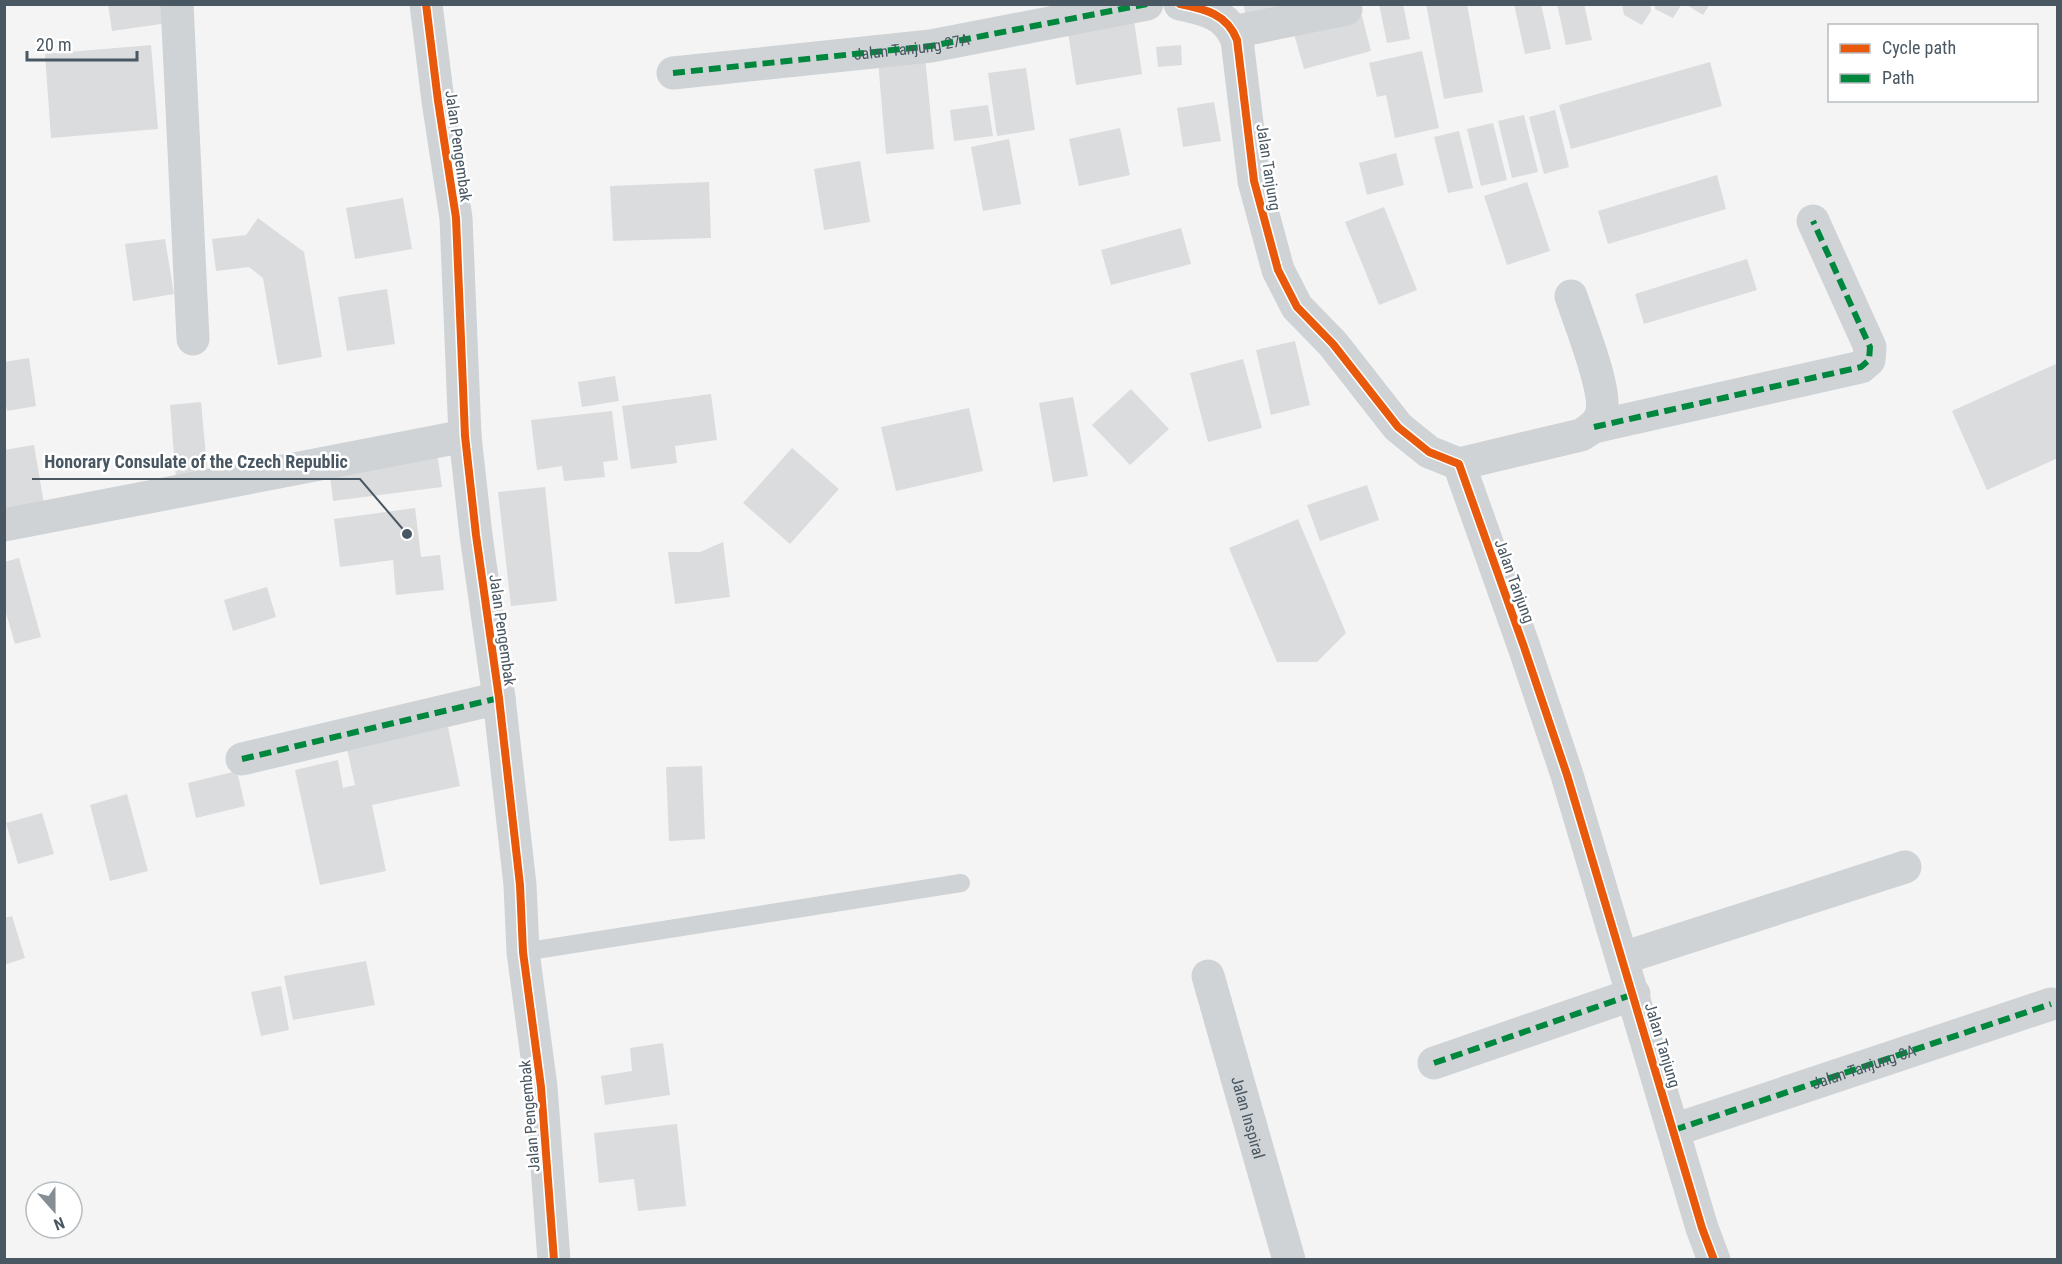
<svg xmlns="http://www.w3.org/2000/svg" width="2062" height="1264" viewBox="0 0 2062 1264" font-family="'Roboto Condensed',sans-serif">
<style>
.building{fill:#dbdcde}
.lines{fill:none;stroke-linecap:round;stroke-linejoin:round}
.service{stroke:#cfd3d5;stroke-width:18}
.minor{stroke:#cfd3d5;stroke-width:33}
.quiet{stroke:#00873e;stroke-width:6;stroke-dasharray:12 6;stroke-linecap:butt}
.cycleway-casing{stroke:#fff;stroke-width:11}
.cycleway{stroke:#e8590c;stroke-width:8}
.labels{text-anchor:middle;stroke-width:5;stroke-linejoin:round;paint-order:stroke}
.street-label{font-size:16px;fill:#495762;stroke:#fff}
.leader{fill:none;stroke:#495762;stroke-width:2}
.callout-dot{fill:#495762;stroke:#fff;stroke-width:2}
.callout-label{font-size:18px;text-anchor:middle;font-weight:bold;fill:#495762;stroke:#fff;stroke-width:5;stroke-linejoin:round;paint-order:stroke}
</style>
<rect width="100%" height="100%" fill="#f4f4f4"/>
<path class="building" d="M108 4H165L168 23 112 31Z
M1244 4H1295L1245 14Z
M1379 4H1403L1410 39 1387 43Z
M1426 4H1467L1483 92 1444 99Z
M1514 4H1541L1551 49 1525 54Z
M1557 4H1584L1592 40 1566 45Z
M1622 4H1650L1651 11 1642 25 1624 15Z
M1655 4H1682L1673 18 1655 9Z
M1685 4H1710L1703 15Z
M1362 16 1371 51 1304 69 1294 34Z
M1134 21 1142 74 1076 85 1068 32Z
M151 45 158 129 51 138 45 54Z
M1181 45 1182 65 1158 67 1156 47Z
M1422 51 1439 128 1395 138 1386 95 1377 97 1369 63Z
M925 57 934 149 886 154 878 61Z
M1710 62 1722 106 1571 149 1559 105Z
M1026 68 1035 130 997 136 988 73Z
M1214 102 1221 141 1183 147 1177 108Z
M988 105 993 136 954 141 950 110Z
M1555 110 1569 167 1544 174 1529 117Z
M1524 115 1538 172 1512 178 1498 121Z
M1493 123 1507 180 1481 186 1467 129Z
M1120 128 1130 175 1079 186 1069 139Z
M1459 131 1473 188 1448 193 1434 137Z
M1009 139 1021 204 983 211 971 147Z
M1396 153 1404 185 1367 195 1359 163Z
M860 161 870 222 824 230 814 169Z
M1717 175 1726 209 1608 244 1598 211Z
M709 182 711 238 613 241 610 186Z
M1527 182 1550 251 1507 265 1484 196Z
M403 198 412 249 355 259 346 208Z
M1384 207 1417 290 1379 305 1345 222Z
M258 218 304 252 322 357 278 365 263 278 249 267 216 271 212 239 246 235Z
M1181 228 1191 264 1111 285 1101 250Z
M165 239 174 294 133 301 125 244Z
M1747 259 1757 290 1644 324 1635 294Z
M387 289 395 344 347 351 338 297Z
M1295 341 1310 405 1271 415 1256 350Z
M29 358 36 406 7 411 4 393V362Z
M1243 359 1262 428 1208 442 1190 373Z
M2058 363V458L1987 490 1952 411Z
M615 376 619 401 582 407 578 382Z
M1131 389 1169 429 1130 465 1092 425Z
M711 394 717 440 675 446 677 463 631 469 622 406Z
M1073 397 1088 476 1053 482 1039 403Z
M201 402 208 477 176 480 170 405Z
M969 408 983 471 896 491 881 427Z
M612 411 618 460 603 462 605 477 564 481 562 466 537 470 531 420Z
M34 445 45 510 4 517V450Z
M792 448 839 489 790 544 743 503Z
M437 452 442 487 333 501 329 466Z
M1367 485 1379 520 1320 541 1307 505Z
M545 487 557 601 511 606 498 492Z
M415 508 421 557 440 555 444 590 396 595 393 560 340 567 334 519Z
M1298 519 1346 633 1317 662H1277L1229 548Z
M723 542 730 597 675 604 668 552H700Z
M19 558 41 637 15 644 4 606V562Z
M267 587 276 617 233 631 224 600Z
M448 727 460 786 372 805 386 871 320 885 295 770 338 760 343 788 355 785 347 749Z
M702 766 705 839 669 841 666 767Z
M237 771 245 806 196 818 188 783Z
M127 794 148 871 110 881 90 805Z
M42 813 54 854 18 864 6 823Z
M12 916 25 958 4 965V918Z
M366 961 375 1005 293 1020 284 976Z
M281 986 289 1030 261 1036 251 992Z
M663 1043 670 1095 605 1105 601 1076 632 1071 630 1048Z
M677 1124 686 1206 638 1211 634 1179 599 1183 594 1133Z"/>
<g class="lines">
<path class="service" d="M523 952 961 883"/>
<g class="minor">
<path d="M177 4 193 339"/>
<path d="M426 4 438 101 456 218 465 436 476 535 499 698 520 885 523 952 541 1087 554 1260"/>
<path d="M1180 4C1205 9 1227 14 1237 40L1254 181 1278 270 1297 307 1333 344 1398 427 1429 452 1459 464 1524 647 1567 775 1702 1228 1714 1260"/>
<path d="M1233 32 1346 9"/>
<path id="s1" d="M673 73 931 46 1147 4"/>
<path d="M1594 427 1861 367 1869 360 1870 347 1813 221"/>
<path d="M1459 464 1581 435C1589 430 1598 425 1601 415 1609 393 1579 321 1571 296"/>
<path d="M4 525 465 436"/>
<path d="M242 759 499 698"/>
<path d="M1623 958 1905 867"/>
<path id="s2" d="M1208 976 1289 1260"/>
<path d="M1434 1063 1634 994"/>
<path id="s3" d="M1674 1130 2051 1004"/>
</g>
<path class="quiet" d="M673 73 931 46 1147 4
M1594 427 1861 367 1869 360 1870 347 1813 221
M242 759 499 698
M1434 1063 1634 994
M1674 1130 2051 1004"/>
<g class="cycleway-casing">
<path id="cycleway" d="M426 4 438 101 456 218 465 436 476 535 499 698 520 885 523 952 541 1087 554 1260
M1180 4C1205 9 1227 14 1237 40L1254 181 1278 270 1297 307 1333 344 1398 427 1429 452 1459 464 1524 647 1567 775 1702 1228 1714 1260"/>
</g>
<use href="#cycleway" class="cycleway"/>
</g>
<g class="labels">
<g class="street-label">
<text dy="6" stroke="none"><textPath href="#s1" startOffset="240">Jalan Tanjung 27A</textPath></text>
<text transform="translate(459 146) rotate(82)" y="6">Jalan Pengembak</text>
<text transform="translate(1269 167) rotate(81)" y="6">Jalan Tanjung</text>
<text transform="translate(1515 581) rotate(70)" y="6">Jalan Tanjung</text>
<text transform="translate(503 630) rotate(82)" y="6">Jalan Pengembak</text>
<text transform="translate(1663 1045) rotate(73)" y="6">Jalan Tanjung</text>
<text dy="6" stroke="none"><textPath href="#s3" startOffset="200">Jalan Tanjung 8A</textPath></text>
<text transform="translate(529 1116) rotate(-95)" y="6">Jalan Pengembak</text>
<text dy="6" stroke="none"><textPath href="#s2" startOffset="147">Jalan Inspiral</textPath></text>
</g>
</g>
<path class="leader" d="M407 534L360 479H32"/>
<circle class="callout-dot" cx="407" cy="534" r="6"/>
<g class="callout-label">
<text x="196" y="468">Honorary Consulate of the Czech Republic</text>
</g>
<rect width="2062" height="1264" fill="none" stroke="#495762" stroke-width="12"/>
<rect x="1828" y="24" width="210" height="78" fill="#ffffff" stroke="#b6bcc0" stroke-width="1.5"/>
<rect x="1840" y="44" width="30" height="9" fill="#e8590c" stroke="#b6bcc0" stroke-width="1.5"/>
<text x="1882" y="54" font-size="18" fill="#495762">Cycle path</text>
<rect x="1840" y="74" width="30" height="9" fill="#00873e" stroke="#b6bcc0" stroke-width="1.5"/>
<text x="1882" y="84" font-size="18" fill="#495762">Path</text>
<g transform="translate(54 1210) rotate(159)"><circle r="28" fill="#ffffff" stroke="#b6bcc0" stroke-width="1.5"/>
<path d="M0-4.5L10 22L0 15L-10 22Z" fill="#858e95"/>
<text y="-9" font-size="16" font-weight="bold" text-anchor="middle" fill="#495762">N</text>
</g>
<path d="M27 51v9h110v-9" fill="none" stroke="#495762" stroke-width="3"/>
<text x="36" y="51" font-size="18" fill="#495762" stroke="#ffffff" stroke-width="4.5" paint-order="stroke">20 m</text>
</svg>
